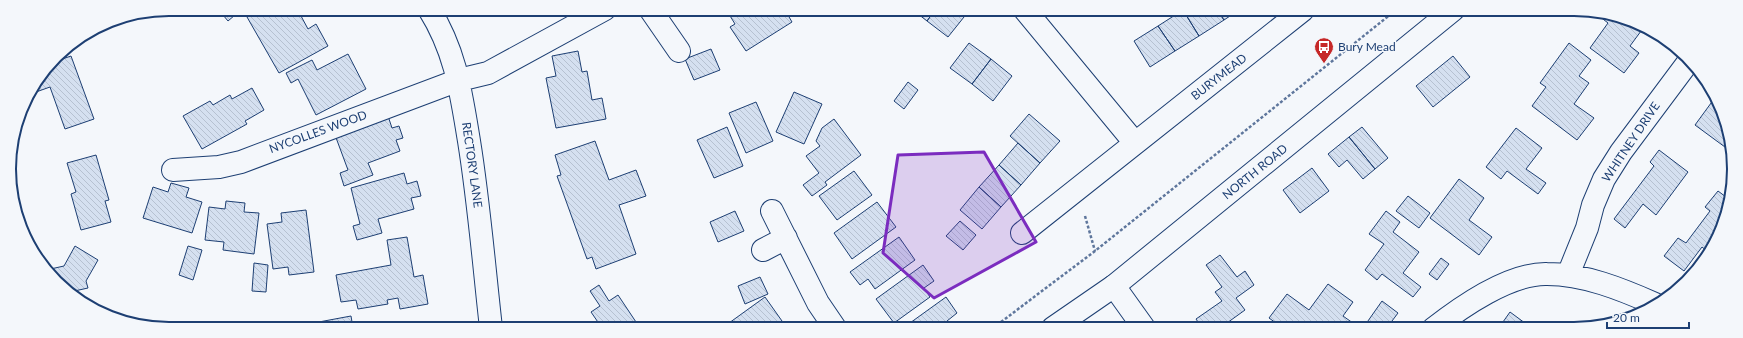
<svg xmlns="http://www.w3.org/2000/svg" width="1743" height="338" viewBox="0 0 1743 338" font-family="Lato,sans-serif">
<style>
.building{fill:url(#building-back-hatch);stroke:#1d3f73}
.lines{fill:none;stroke-linecap:round;stroke-linejoin:round}
.minor-casing{stroke:#1d3f73;stroke-width:24}
.major-casing{stroke:#1d3f73;stroke-width:24}
.path{stroke:#5e769c;stroke-width:2.5;stroke-dasharray:3 2;stroke-linecap:butt}
.minor{stroke:#f4f7fb;stroke-width:22}
.major{stroke:#f4f7fb;stroke-width:22}
.marked{fill:#7b2cbf;fill-opacity:0.2;stroke:#7b2cbf;stroke-width:3;stroke-linejoin:round}
.labels{text-anchor:middle;stroke-width:3;stroke-linejoin:round;paint-order:stroke}
.poi-label{font-size:12px;fill:#1d3f73;stroke:#f4f7fb;text-anchor:start}
.street-label{font-size:12px;fill:#1d3f73;stroke:#f4f7fb}
.rim{fill:none;stroke:#1d3f73;stroke-width:2}
</style>
<defs>
<pattern id="building-back-hatch" width="6" height="6" patternUnits="userSpaceOnUse"><rect width="6" height="6" fill="#d5e0f0"/><path d="M-1 5l2 2M0 0l6 6M5-1l2 2" fill="none" stroke="#b6c1d1"/></pattern>
</defs>
<rect width="100%" height="100%" fill="#f4f7fb"/>
<path class="building" d="M218 9H242L228 21Z
M261 9H303L305 14 301 16 308 29 316 24 328 46 279 73 247 17Z
M729 10H785L792 22 746 51 730 27 735 24 727 11Z
M913 10H935L927 21Z
M935 10H964L968 12 948 37 927 21Z
M1088 10H1100L1093 16Z
M1183 10 1199 36 1175 51 1158 26Z
M1183 10H1217L1224 20 1199 36Z
M1217 10H1239L1224 20Z
M1595 10 1644 27 1630 46 1639 53 1624 73 1590 48 1608 23 1594 12Z
M1158 26 1175 51 1150 67 1134 41Z
M969 43 991 59 972 84 950 68Z
M1569 43 1591 60 1579 76 1589 83 1574 104 1594 118 1577 140 1532 106 1546 87 1540 83Z
M711 49 720 70 694 80 685 59Z
M578 51 582 72 587 71 592 100 602 98 606 119 556 128 546 78 556 76 552 56Z
M348 54 366 89 316 115 298 79 291 83 286 73 312 60 317 70Z
M71 56 94 119 65 129 50 87 36 92 35 88 51 63Z
M1453 56 1470 77 1433 107 1416 86Z
M991 59 1012 76 993 101 972 84Z
M908 82 918 90 904 109 894 101Z
M252 88 264 110 245 121 247 124 202 149 183 116 210 101 213 105 230 95 232 99Z
M794 92 822 104 804 144 776 132Z
M1714 99 1728 127 1729 150 1695 125Z
M756 102 773 141 746 153 729 113Z
M1029 114 1060 141 1040 163 1010 136Z
M388 116 392 128 399 126 403 138 396 140 400 151 368 163 373 175 344 186 340 173 348 170 335 135Z
M834 119 861 155 825 182 827 185 812 196 803 185 819 173 806 156 820 146 816 141 822 128Z
M727 127 743 166 714 178 697 140Z
M1362 127 1388 158 1375 169 1349 137Z
M1516 128 1542 148 1526 169 1546 183 1538 194 1507 171 1501 179 1486 167Z
M1349 137 1375 169 1363 179 1347 160 1339 167 1328 154Z
M595 141 609 180 636 170 646 196 619 205 636 254 596 269 592 257 587 259 557 176 561 175 555 155Z
M1018 143 1040 163 1021 185 999 165Z
M1659 150 1688 172 1656 215 1643 204 1625 228 1614 219 1654 166 1650 162Z
M96 155 109 200 105 201 111 222 81 230 71 194 76 192 67 163Z
M999 165 1021 185 1001 207 979 187Z
M1312 168 1329 191 1300 213 1283 190Z
M854 171 872 195 837 220 819 196Z
M404 173 407 184 417 181 421 196 411 198 414 209 378 219 382 233 357 240 353 226 360 224 351 188Z
M1459 179 1484 198 1469 220 1492 237 1479 255 1430 218Z
M171 183 189 188 186 197 202 202 192 233 143 218 153 187 168 192Z
M979 187 1001 207 982 229 960 210Z
M1718 191 1730 200 1718 240 1701 262 1700 261 1707 251 1702 247 1684 271 1664 256 1678 238 1686 243 1710 211 1705 207Z
M1408 196 1430 213 1419 228 1396 211Z
M226 201 245 203 244 212 259 213 254 254 223 250 224 242 205 240 209 207 225 209Z
M877 202 896 227 852 259 834 233Z
M306 210 314 272 289 275 288 267 273 269 267 224 282 222 281 213Z
M735 211 744 231 718 242 710 222Z
M1386 211 1400 222 1393 232 1419 252 1403 273 1421 287 1413 297 1382 274 1377 280 1365 270 1384 244 1369 234Z
M960 221 976 235 963 250 946 236Z
M407 237 414 277 423 275 428 304 400 309 398 298 387 300 388 304 358 309 356 300 341 302 336 275 391 265 387 240Z
M899 237 915 260 875 289 868 279 860 285 850 272Z
M75 246 98 260 86 281 88 288 70 292 49 274 46 270 64 266Z
M188 246 202 250 193 280 179 275Z
M1220 255 1237 277 1245 271 1254 285 1236 298 1245 310 1220 328H1202L1196 319 1222 301 1215 292 1222 287 1206 265Z
M1441 258 1449 264 1437 280 1429 274Z
M254 263 268 265 266 292 252 291Z
M923 265 934 281 924 288 930 297 894 323 876 299Z
M760 277 768 294 745 304 738 286Z
M1328 284 1353 302 1343 316 1360 328H1283L1269 318 1287 294 1309 310Z
M599 285 609 301 618 295 640 328H602L591 312 600 306 590 291Z
M765 297 782 321 772 328H733L729 323Z
M946 297 957 313 947 321 952 328H903Z
M1382 301 1398 313 1386 329 1363 328Z
M1510 312 1533 329H1498Z
M351 316 353 328H308V324Z"/>
<g class="lines">
<g class="minor-casing">
<path id="minor" d="M429 9C456 52 461 93 469 141 479 203 484 266 491 328
M650 9 679 51
M1025 10 1135 143
M173 170 219 167 241 162 459 80 488 73 605 9
M772 211 818 303 835 328
M1022 233 1303 10
M763 250 786 238
M1568 275 1587 228 1593 205 1604 179 1621 152 1689 61
M1114 286 1144 328
M1433 329C1461 307 1510 273 1547 274 1584 274 1621 289 1655 304"/>
</g>
<g class="major-casing">
<path id="major" d="M1053 328 1114 286 1453 10"/>
</g>
<path class="path" d="M1085 216 1095 251
M993 328 1095 251 1396 10"/>
<use href="#minor" class="minor"/>
<use href="#major" class="major"/>
</g>
<path class="marked" d="M984 152 1036 242 934 298 883 253 898 155Z"/>
<defs>
<g id="bus-pin" transform="scale(1)"><path d="M0 17L-7.5 6A9.5 9.5 0 1 1 7.5 6Z" fill="#c62828" stroke="#f4f7fb"/><path d="M-5-6H5V4H4V6H2V4H-2V6H-4V4H-5ZM-3.5-4V0h7V-4ZM-3.5 1.2v1.5H-2V1.2ZM2 1.2v1.5H3.5V1.2Z" fill="#fff"/></g>
</defs>
<g fill-rule="evenodd">
<use href="#bus-pin" x="1324" y="47"/>
</g>
<g class="labels">
<g class="poi-label">
<text x="1338" y="51">Bury Mead</text>
</g>
<g class="street-label">
<text transform="translate(1219 77) rotate(-38)" y="4">BURYMEAD</text>
<text transform="translate(318 132) rotate(-20)" y="4">NYCOLLES WOOD</text>
<text transform="translate(1631 142) rotate(-56)" y="4">WHITNEY DRIVE</text>
<text transform="translate(472 165) rotate(82)" y="4">RECTORY LANE</text>
<text transform="translate(1255 172) rotate(-39)" y="4">NORTH ROAD</text>
</g>
</g>
<path d="M0 0H1743V338H0ZM169 16H1574A153 153 0 0 1 1727 169V169A153 153 0 0 1 1574 322H169A153 153 0 0 1 16 169V169A153 153 0 0 1 169 16Z" fill="#f4f7fb" fill-rule="evenodd"/>
<path class="rim" d="M169 16H1574A153 153 0 0 1 1727 169V169A153 153 0 0 1 1574 322H169A153 153 0 0 1 16 169V169A153 153 0 0 1 169 16Z"/>
<path d="M1607 322v6h82v-6" fill="none" stroke="#1d3f73" stroke-width="2"/>
<text x="1613" y="322" font-size="12" fill="#1d3f73" stroke="#f4f7fb" stroke-width="3" paint-order="stroke">20 m</text>
</svg>
